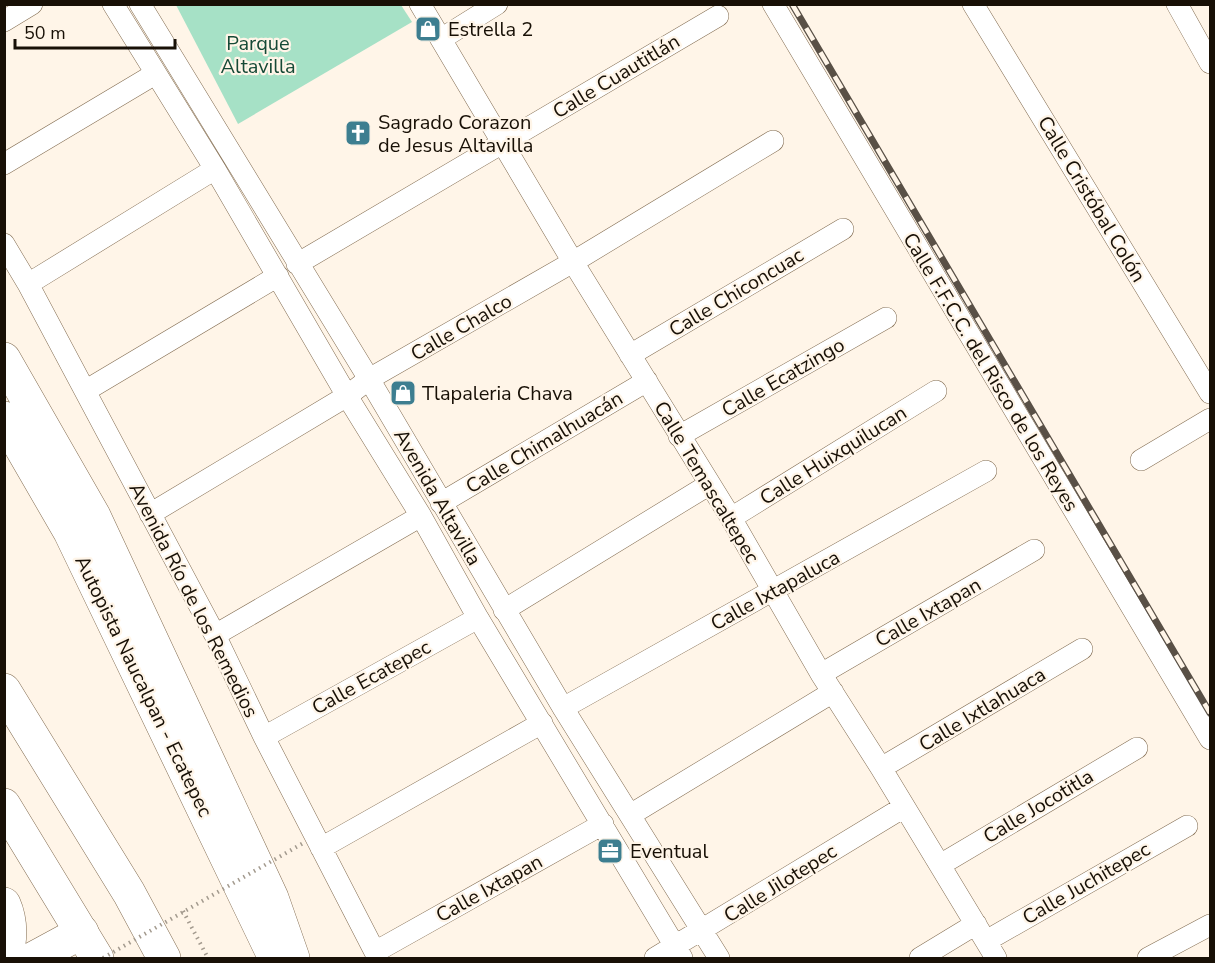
<svg xmlns="http://www.w3.org/2000/svg" width="1215" height="963" viewBox="0 0 1215 963" font-family="'Nunito Sans',sans-serif">
<style>
.green{fill:#a6e1c6}
.lines{fill:none;stroke-linecap:round;stroke-linejoin:round}
.street-casing{stroke:#836d52;stroke-width:22}
.primary-casing{stroke:#836d52;stroke-width:34}
.highway-casing{stroke:#836d52;stroke-width:34}
.path{stroke:#a39a8e;stroke-width:4;stroke-dasharray:1.5 4.5;stroke-linecap:butt}
.street{stroke:#fff;stroke-width:21}
.primary{stroke:#fff;stroke-width:33}
.highway{stroke:#fff;stroke-width:33}
.rail-casing{stroke:#595046;stroke-width:7}
.rail{stroke:#fff5e8;stroke-width:4.5;stroke-dasharray:14;stroke-linecap:butt}
.path-bridge{stroke:#a39a8e;stroke-width:4;stroke-dasharray:1.5 4.5;stroke-linecap:butt}
.labels{text-anchor:middle;stroke-width:4.5;stroke-linejoin:round;paint-order:stroke}
.poi-label{font-size:20px;fill:#181006;stroke:#fff5e8;text-anchor:start}
.park-label{font-size:20px;fill:#154936;stroke:#fff5e8}
.street-label{font-size:20px;fill:#181006;stroke:#fff5e8}
</style>
<rect width="100%" height="100%" fill="#fff5e8"/>
<path class="green" d="M176 5H401L412 22 238 124Z"/>
<g class="lines">
<g class="street-casing">
<path id="street" d="M113 4 215 169 347 396 421 516 478 618 682 958
M140 4 369 379 563 708 719 958
M420 4 573 262 731 518 821 674 881 768 996 958
M773 4 1210 739
M973 4 1210 393
M1177 4 1210 63
M4 21 32 4
M441 39 497 4
M4 164 155 74
M4 244 28 284 215 635 264 737 378 958
M297 264 718 16
M28 284 215 169
M630 355 843 229
M85 391 278 276
M679 436 886 318
M1141 460 1210 419
M441 503 647 381
M150 514 347 396 369 379 573 262 773 141
M731 518 936 391
M504 610 710 484
M215 635 421 516
M821 674 1034 550
M563 708 986 471
M264 737 478 618
M881 768 1082 649
M630 815 833 692
M321 848 542 723
M940 865 1137 748
M986 941 1187 826
M375 952 603 824
M655 958 904 807
M920 958 976 924
M1148 958 1210 925"/>
</g>
<g class="primary-casing">
<path id="primary" d="M4 904C12 922 11 940 6 958
M34 958 82 932"/>
</g>
<g class="highway-casing">
<path id="highway" d="M4 359 94 516 272 898 293 958
M4 418 70 532 271 950
M4 690 129 893 164 958
M4 805 97 958"/>
</g>
<path class="path" d="M183 911 208 958"/>
<use href="#street" class="street"/>
<use href="#primary" class="primary"/>
<use href="#highway" class="highway"/>
<g class="rail-casing">
<path id="rail" d="M792 4 1210 713"/>
</g>
<use href="#rail" class="rail"/>
<path class="path-bridge" d="M103 958 305 842"/>
</g>
<defs>
<g id="shop-square" transform="scale(1.35)"><rect x="-9" y="-9" width="18" height="18" rx="4" fill="#3d7e90" stroke="#fff5e8"/><path d="M-5-2.5h2.3a2.7 3.5 0 0 1 5.4 0H5L5.5 6h-11ZM-1.5-2.5h3a1.5 2.3 0 0 0-3 0Z" fill="#fff"/></g>
<g id="church-square" transform="scale(1.35)"><rect x="-9" y="-9" width="18" height="18" rx="4" fill="#3d7e90" stroke="#fff5e8"/><path d="M-1.2-6h2.4v3.5h3.3v2.4h-3.3V6h-2.4V-.1h-3.3v-2.4h3.3Z" fill="#fff"/></g>
<g id="office-square" transform="scale(1.35)"><rect x="-9" y="-9" width="18" height="18" rx="4" fill="#3d7e90" stroke="#fff5e8"/><path d="M-6-3h4V-5.5h4V-3h4V5H-6ZM-1-4.5V-3h2v-1.5ZM-6 0V1H6V0Z" fill="#fff"/></g>
</defs>
<g fill-rule="evenodd">
<use href="#shop-square" x="428" y="29"/>
<use href="#church-square" x="358" y="133"/>
<use href="#shop-square" x="403" y="393"/>
<use href="#office-square" x="610" y="851"/>
</g>
<g class="labels">
<g class="poi-label">
<text x="448" y="36">Estrella 2</text>
<text x="378" y="129">Sagrado Corazon<tspan x="378" dy="23">de Jesus Altavilla</tspan></text>
<text x="422" y="400">Tlapaleria Chava</text>
<text x="630" y="858">Eventual</text>
</g>
<g class="park-label">
<text x="258" y="50">Parque<tspan x="258" dy="23">Altavilla</tspan></text>
</g>
<g class="street-label">
<text transform="translate(616 76) rotate(-31)" y="7">Calle Cuautitlán</text>
<text transform="translate(1092 199) rotate(59)" y="7">Calle Cristóbal Colón</text>
<text transform="translate(736 292) rotate(-31)" y="7">Calle Chiconcuac</text>
<text transform="translate(461 327) rotate(-30)" y="7">Calle Chalco</text>
<text transform="translate(991 372) rotate(59)" y="7">Calle F.F.C.C. del Risco de los Reyes</text>
<text transform="translate(783 377) rotate(-30)" y="7">Calle Ecatzingo</text>
<text transform="translate(544 442) rotate(-31)" y="7">Calle Chimalhuacán</text>
<text transform="translate(833 455) rotate(-32)" y="7">Calle Huixquilucan</text>
<text transform="translate(707 482) rotate(59)" y="7">Calle Temascaltepec</text>
<text transform="translate(438 497) rotate(60)" y="7">Avenida Altavilla</text>
<text transform="translate(775 590) rotate(-29)" y="7">Calle Ixtapaluca</text>
<text transform="translate(194 600) rotate(63)" y="7">Avenida Río de los Remedios</text>
<text transform="translate(928 612) rotate(-30)" y="7">Calle Ixtapan</text>
<text transform="translate(371 677) rotate(-29)" y="7">Calle Ecatepec</text>
<text transform="translate(144 686) rotate(64)" y="7">Autopista Naucalpan - Ecatepec</text>
<text transform="translate(982 709) rotate(-31)" y="7">Calle Ixtlahuaca</text>
<text transform="translate(1038 806) rotate(-31)" y="7">Calle Jocotitla</text>
<text transform="translate(780 883) rotate(-32)" y="7">Calle Jilotepec</text>
<text transform="translate(1086 883) rotate(-30)" y="7">Calle Juchitepec</text>
<text transform="translate(489 888) rotate(-29)" y="7">Calle Ixtapan</text>
</g>
</g>
<rect width="1215" height="963" fill="none" stroke="#181006" stroke-width="12"/>
<path d="M15 39v9h160v-9" fill="none" stroke="#181006" stroke-width="3"/>
<text x="24" y="39" font-size="18" fill="#181006" stroke="#fff5e8" stroke-width="4.5" paint-order="stroke">50 m</text>
</svg>
